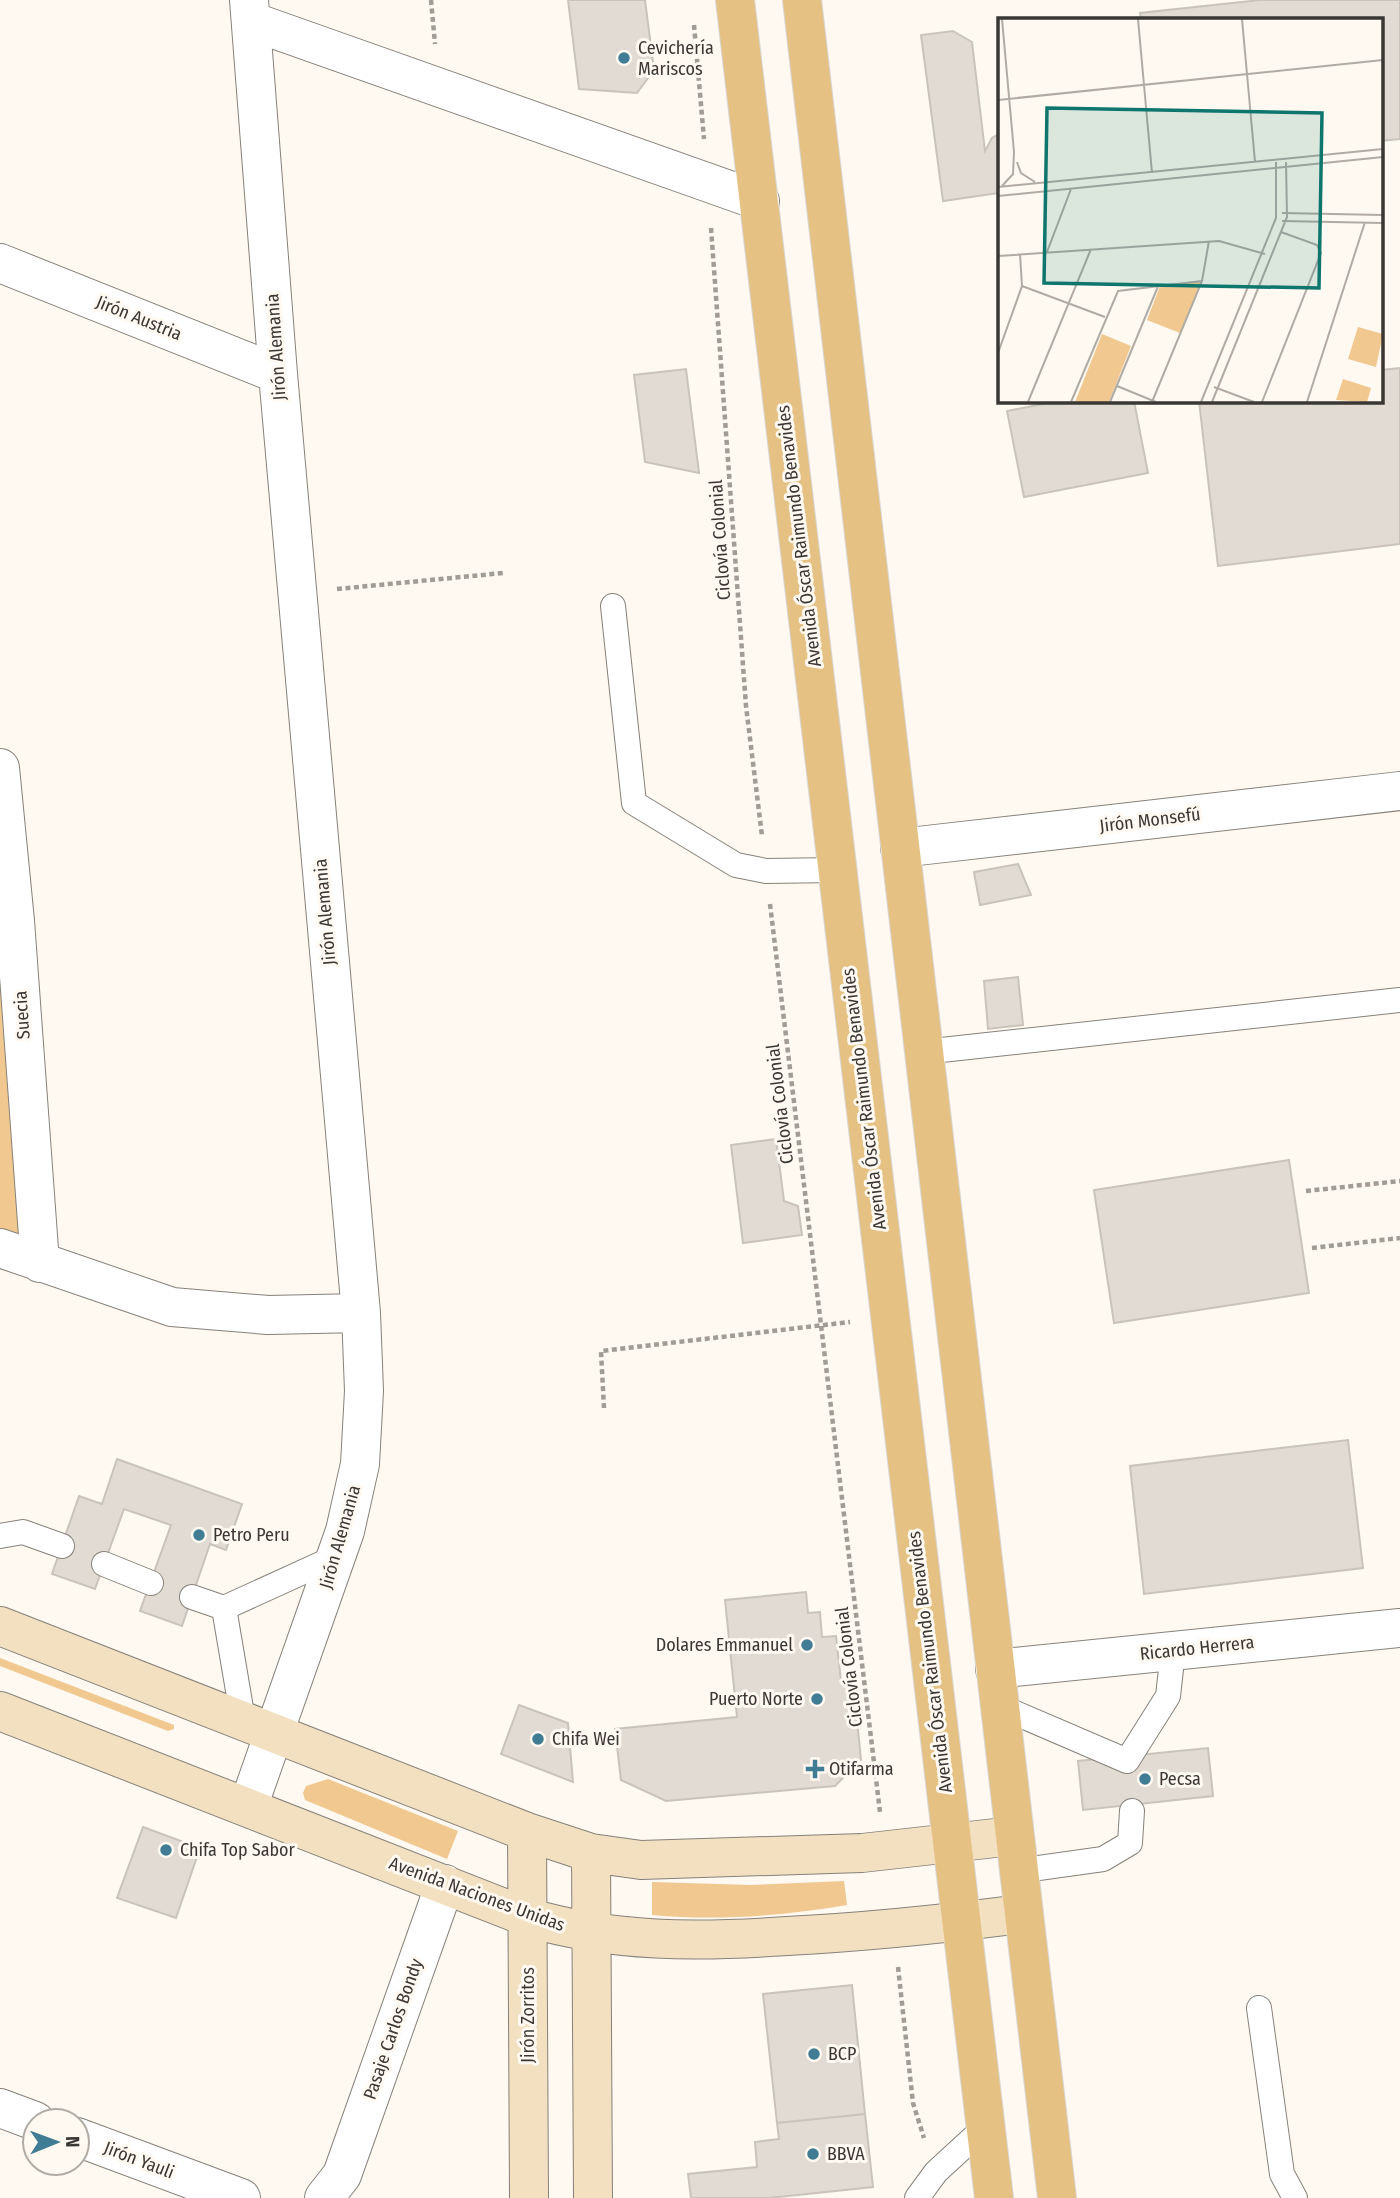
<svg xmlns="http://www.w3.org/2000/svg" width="1400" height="2198" viewBox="0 0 1400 2198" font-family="'Fira Sans Condensed',sans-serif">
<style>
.green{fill:#f0c890}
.building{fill:#e1dbd3;stroke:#c9c3bc;stroke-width:2}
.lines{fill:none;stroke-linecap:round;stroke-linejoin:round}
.service-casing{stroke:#86817a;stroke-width:26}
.minor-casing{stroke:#86817a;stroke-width:40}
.secondary-casing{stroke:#86817a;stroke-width:40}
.primary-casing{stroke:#d8d7d6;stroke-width:40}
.path{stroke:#a09c96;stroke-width:4.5;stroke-dasharray:5 3.5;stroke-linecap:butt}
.service{stroke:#fff;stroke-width:24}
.minor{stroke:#fff;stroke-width:38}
.secondary{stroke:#f2e0c1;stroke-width:38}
.primary{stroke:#e5c183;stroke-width:38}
.poi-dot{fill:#407c93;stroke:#fff9f1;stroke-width:2.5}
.labels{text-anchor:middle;stroke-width:6;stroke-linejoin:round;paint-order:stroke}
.poi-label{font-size:18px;fill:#3a3734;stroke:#fff9f1;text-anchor:start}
.street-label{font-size:18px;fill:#3a3734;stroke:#fff9f1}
.inset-road{fill:none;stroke:#b0aba5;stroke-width:2}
.view{fill:#0f766e;fill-opacity:0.15;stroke:#0f766e;stroke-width:3.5}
.inset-edge{fill:none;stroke:#3a3734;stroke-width:3.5}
</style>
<rect width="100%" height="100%" fill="#fff9f1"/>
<path class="green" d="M0 979 38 1260 0 1245Z
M0 1658 174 1725V1729L168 1731 0 1666Z
M328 1779 458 1831 447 1859 305 1800 303 1793 306 1786Z
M844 1881 847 1905C782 1916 718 1921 652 1915V1882L751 1885Z"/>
<path class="building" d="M568 0H645L654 70 637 93 579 89Z
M1260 0H1400V139L1381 141V19H1141L1140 13Z
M953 31 972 42 985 151 992 138 999 134V193L943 201 921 35Z
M1400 368V544L1218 566 1199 401H1381V370Z
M686 369 699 473 645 462 634 375Z
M1059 401H1134L1148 473 1024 497 1007 411Z
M1018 864 1031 895 980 905 974 872Z
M1018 977 1023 1025 988 1029 984 981Z
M776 1139 784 1201 798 1206 802 1235 743 1243 731 1145Z
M1289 1160 1309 1293 1114 1323 1094 1190Z
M1348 1440 1363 1568 1144 1594 1130 1466Z
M117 1459 242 1504 226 1550 210 1544 182 1626 140 1611 171 1525 124 1509 95 1589 52 1574 79 1496 102 1504Z
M806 1592 808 1613 820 1612 822 1637 836 1636 841 1681 853 1680 861 1760 835 1786 666 1801 621 1780 615 1729 737 1717 725 1600Z
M519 1705 568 1723 573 1782 501 1754Z
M1208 1748 1213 1796 1083 1810 1078 1761Z
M143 1827 200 1848 176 1918 117 1898Z
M852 1985 865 2114 777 2123 763 1994Z
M865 2114 873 2187 769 2198H691L688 2174 757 2167 755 2142 779 2139 777 2123Z"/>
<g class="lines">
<g class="service-casing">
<path id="service" d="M613 606 634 803 736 865 766 871 837 870
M923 1052 1400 1000
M0 1536 23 1532 62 1546
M104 1564 151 1583
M192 1597 224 1608 336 1557
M224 1608 243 1720
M999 1706 1127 1761 1168 1696 1173 1651
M1017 1871 1103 1859 1130 1843 1132 1811
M1259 2008 1282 2174 1295 2198
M917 2198 936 2172 985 2127"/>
</g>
<g class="minor-casing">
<path id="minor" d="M251 21 760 201
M0 263 278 374
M0 768 15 921 40 1263
M900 848 1400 791
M0 1248 172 1307 268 1315 361 1313
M995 1669 1400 1628
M248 1807 345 1531 360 1464 364 1391 361 1313 278 374 249 0
M0 2108 35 2121
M77 2137 241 2198
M324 2198 342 2175 445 1884"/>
</g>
<g class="secondary-casing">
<path id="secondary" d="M0 1626 527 1832 591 1853 641 1860 862 1853 1013 1836
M0 1711 527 1917C613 1943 698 1942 787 1936 866 1932 943 1924 1021 1914
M527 1832 529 2198
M591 1853 593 2198"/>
</g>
<g class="primary-casing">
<path id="primary" d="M735 0 994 2198
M802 0 1057 2198"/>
</g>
<path class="path" d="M431 0 435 44
M694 25 704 139
M711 228 746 706 762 836
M337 589 503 573
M770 904 880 1812
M1306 1191 1400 1181
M1312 1248 1400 1238
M604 1408 601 1351 850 1322
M898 1967 913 2103 924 2138"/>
<use href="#service" class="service"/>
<use href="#minor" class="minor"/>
<use href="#secondary" class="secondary"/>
<use href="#primary" class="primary"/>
</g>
<g class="poi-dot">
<circle cx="624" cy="58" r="7"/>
<circle cx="199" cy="1535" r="7"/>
<circle cx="807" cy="1645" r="7"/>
<circle cx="817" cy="1699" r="7"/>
<circle cx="538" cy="1739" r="7"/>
<path d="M811.5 1758.5h7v7h7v7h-7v7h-7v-7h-7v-7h7z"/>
<circle cx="1145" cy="1779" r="7"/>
<circle cx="166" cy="1850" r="7"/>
<circle cx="814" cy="2054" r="7"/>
<circle cx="813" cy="2154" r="7"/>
</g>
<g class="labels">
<g class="poi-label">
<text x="638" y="54">Cevichería<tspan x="638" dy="21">Mariscos</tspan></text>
<text x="213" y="1541">Petro Peru</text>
<text x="793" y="1651" text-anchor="end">Dolares Emmanuel</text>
<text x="803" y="1705" text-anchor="end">Puerto Norte</text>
<text x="552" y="1745">Chifa Wei</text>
<text x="829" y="1775">Otifarma</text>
<text x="1159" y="1785">Pecsa</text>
<text x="180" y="1856">Chifa Top Sabor</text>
<text x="828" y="2060">BCP</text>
<text x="827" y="2160">BBVA</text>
</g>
<g class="street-label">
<text transform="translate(139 318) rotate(22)" y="6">Jirón Austria</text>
<text transform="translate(276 347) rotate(-94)" y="6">Jirón Alemania</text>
<text transform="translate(799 536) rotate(-97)" y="6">Avenida Óscar Raimundo Benavides</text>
<text transform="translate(720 540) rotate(-94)" y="6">Ciclovía Colonial</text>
<text transform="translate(1150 820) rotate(-7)" y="6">Jirón Monsefú</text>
<text transform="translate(325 912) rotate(-95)" y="6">Jirón Alemania</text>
<text transform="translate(22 1015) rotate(-94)" y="6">Suecia</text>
<text transform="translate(864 1099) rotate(-97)" y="6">Avenida Óscar Raimundo Benavides</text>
<text transform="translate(780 1104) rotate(-97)" y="6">Ciclovía Colonial</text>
<text transform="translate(340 1537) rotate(-74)" y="6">Jirón Alemania</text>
<text transform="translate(1197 1648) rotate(-6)" y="6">Ricardo Herrera</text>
<text transform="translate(930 1662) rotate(-97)" y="6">Avenida Óscar Raimundo Benavides</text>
<text transform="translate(849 1667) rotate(-97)" y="6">Ciclovía Colonial</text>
<text transform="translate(477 1894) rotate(20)" y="6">Avenida Naciones Unidas</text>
<text transform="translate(528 2015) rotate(-90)" y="6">Jirón Zorritos</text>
<text transform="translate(393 2029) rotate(-71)" y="6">Pasaje Carlos Bondy</text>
<text transform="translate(139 2160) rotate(21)" y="6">Jirón Yauli</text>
</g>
</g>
<g transform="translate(998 18)">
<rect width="385" height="385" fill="#fff9f1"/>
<path d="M204 263 182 315 149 302 162 268ZM360 309 385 316 378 349 350 341ZM104 316 133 328 111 384H77ZM345 361 373 370 369 384 338 382Z" fill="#f0c890"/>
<path class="inset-road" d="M140 1 154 155M244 1 257 144M0 82 385 42M19 144 23 155 37 164M4 168 15 156 16 134 4 1M0 169 385 131M0 178 385 139M284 195 385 197M284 203 385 205M49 234 73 171M0 238 221 223 267 236M24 268 107 299M0 335 24 268 22 236M119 368 158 384M216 369 256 384M30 384 93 231M73 384 120 273 204 263M112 384 161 266M154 384 204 263 211 223M203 384 278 200V144M214 384 289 199 288 144M264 384 323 235 319 227 283 214M309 384 367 204"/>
<path class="view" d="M49 90 324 95 321 270 46 265Z"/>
<rect width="385" height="385" class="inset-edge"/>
</g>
<g transform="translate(56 2142) rotate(89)"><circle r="33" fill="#fff9f1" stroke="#b0aba5" stroke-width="2"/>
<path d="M0-5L12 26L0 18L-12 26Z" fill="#407c93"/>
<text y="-10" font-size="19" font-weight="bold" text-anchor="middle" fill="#3a3734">N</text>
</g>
</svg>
